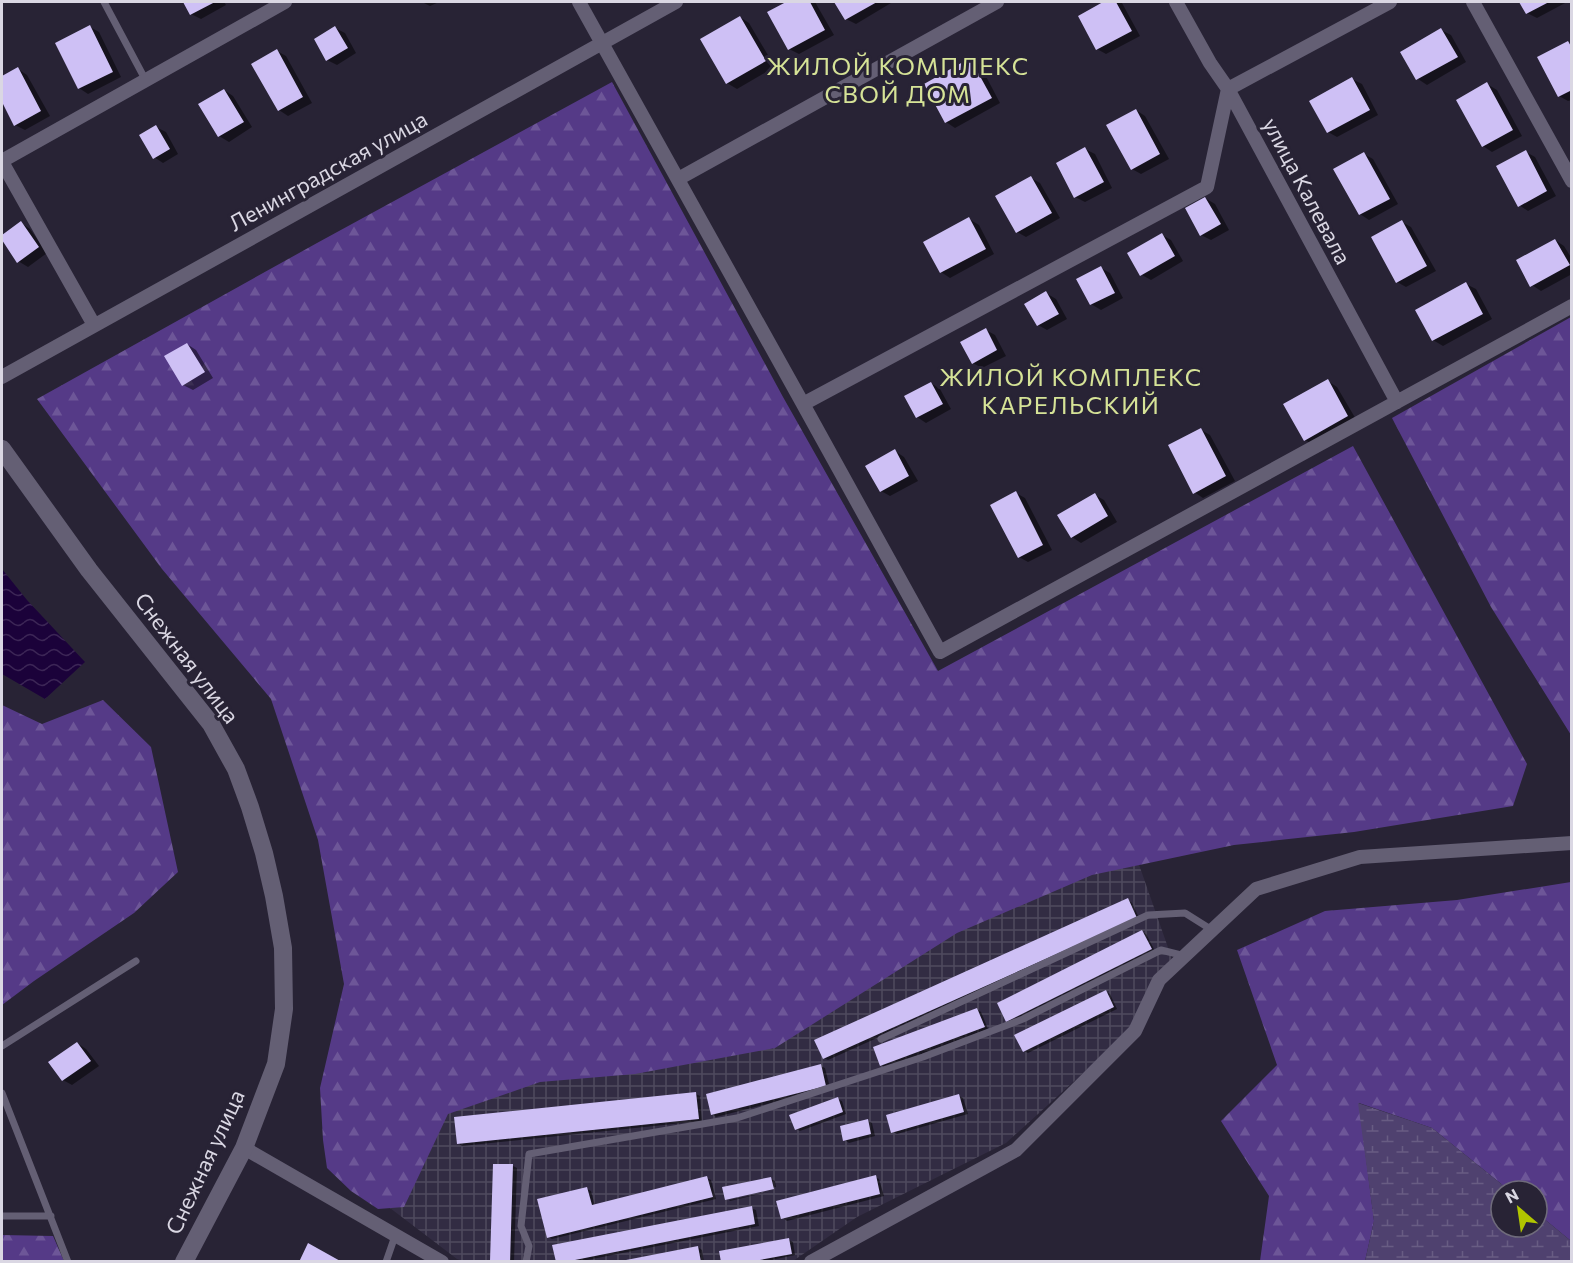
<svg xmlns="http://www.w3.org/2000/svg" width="1573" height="1263" viewBox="0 0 1573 1263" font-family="Commissioner,sans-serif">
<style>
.industrial{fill:url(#industrial-grid)}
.forest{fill:url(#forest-firs)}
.wetland{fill:url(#wetland-marsh)}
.water{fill:url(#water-waves)}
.shadow{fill:#0007}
.building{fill:#cec0f5}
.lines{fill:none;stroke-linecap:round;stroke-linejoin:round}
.service{stroke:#645f74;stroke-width:7}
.minor{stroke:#645f74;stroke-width:14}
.tertiary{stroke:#645f74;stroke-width:18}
.labels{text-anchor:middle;stroke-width:6;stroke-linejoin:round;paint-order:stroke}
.street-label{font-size:22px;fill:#dad7e3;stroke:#282335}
.neighbourhood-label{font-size:24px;letter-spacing:1.5px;fill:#d6e397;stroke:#282335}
</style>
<defs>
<pattern id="industrial-grid" width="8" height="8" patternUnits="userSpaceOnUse" patternTransform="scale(1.5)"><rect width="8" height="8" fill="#322c43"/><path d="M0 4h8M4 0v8" fill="none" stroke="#4f4a5e"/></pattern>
<pattern id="forest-firs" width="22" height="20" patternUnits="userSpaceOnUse" patternTransform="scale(1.5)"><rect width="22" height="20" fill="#553a87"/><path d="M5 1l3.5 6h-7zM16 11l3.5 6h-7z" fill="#6d5698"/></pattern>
<pattern id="wetland-marsh" width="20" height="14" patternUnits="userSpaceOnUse" patternTransform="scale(1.5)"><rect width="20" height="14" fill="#4f416f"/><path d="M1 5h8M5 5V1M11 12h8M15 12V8" fill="none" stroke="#685c83"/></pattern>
<pattern id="water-waves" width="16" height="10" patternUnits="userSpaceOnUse" patternTransform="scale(1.5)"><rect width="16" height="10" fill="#1b023a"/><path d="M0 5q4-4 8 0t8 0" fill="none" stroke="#3c2656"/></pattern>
</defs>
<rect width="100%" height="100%" fill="#282335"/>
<path class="industrial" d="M1136 856 1172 959 1126 1034 1006 1143 857 1217 793 1261H463L457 1259 390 1208 440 1115 988 910Z"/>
<path class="forest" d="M612 82 783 397 938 671 1353 446 1527 764 1513 806 1354 832 1234 845 1092 875 957 933 775 1048 635 1074 540 1082 448 1114 404 1207 378 1209 351 1191 327 1168 323 1140 320 1088 344 984 318 840 271 699 162 569 37 399 317 243Z
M1571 317V735L1491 607 1392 418Z
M103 700 151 747 178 872 134 913 34 981 2 1005V705L42 724Z
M1571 882V1241L1537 1213V1191H1510L1432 1128 1359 1103 1374 1221 1365 1261H1260L1269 1196 1221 1121 1277 1065 1237 950 1325 911 1457 900Z
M2 1235 53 1236 64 1261H2Z"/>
<path class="wetland" d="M1358 1103 1432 1128 1510 1191H1501V1227H1537V1213L1571 1241V1261H1365L1374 1221Z"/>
<path class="water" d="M2 569 27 600 85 662 45 699 2 674Z"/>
<path class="shadow" d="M185 2H224L226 5 201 19 191 14Z
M422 2H439L430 6Z
M789 2H815L834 35 799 54 789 49 769 12Z
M836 2H890L891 3 856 24 846 19Z
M1106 2H1119L1122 3 1140 36 1106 54 1097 49 1080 16Z
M1521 2H1567L1537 18 1527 13Z
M740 17 749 23 775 67 737 89 727 83 702 39Z
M90 27 99 32 121 77 88 94 79 88Z
M335 28 345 33 356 53 337 65 327 60Z
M1441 30 1451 35 1466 62 1427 85 1418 79 1402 52Z
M1568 42 1572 45V100L1568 101 1559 96Z
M277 51 286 56 312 103 288 116 279 110Z
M970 60 980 65 1000 103 955 128 946 122Z
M18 69 27 75 50 116 25 130 15 125 2 99V78Z
M1352 79 1362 84 1378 115 1337 137 1328 132Z
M1487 84 1497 90 1522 136 1492 152 1483 146Z
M224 90 233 96 252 127 229 142 219 136 200 105Z
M1136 110 1145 116 1169 159 1141 174 1132 169Z
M156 127 166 132 178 154 163 163 154 157Z
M1085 149 1095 154 1112 188 1085 202 1075 197Z
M1526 152 1535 157 1556 196 1528 211 1519 205Z
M1364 154 1373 159 1398 204 1369 220 1360 214Z
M1031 178 1040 183 1060 218 1026 237 1017 232Z
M1205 198 1215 204 1229 230 1211 240 1201 235Z
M969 219 979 225 994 254 950 278 941 272Z
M1402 222 1411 227 1436 271 1406 287 1397 282Z
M21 223 30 229 47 253 28 267 18 261 2 238Z
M1162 235 1171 240 1183 261 1151 280 1142 275Z
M1555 240 1564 246 1572 259V274L1541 291 1532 285Z
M1101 268 1110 273 1123 298 1101 310 1091 304Z
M1466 284 1476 289 1492 319 1443 346 1433 340Z
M1046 293 1056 299 1067 319 1047 330 1038 325Z
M986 330 995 335 1006 356 982 368 973 363Z
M187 344 196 350 213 378 193 390 183 385Z
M1328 381 1337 387 1357 421 1314 445 1305 440Z
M931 383 940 389 951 409 926 423 917 417Z
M1201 430 1210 435 1235 481 1203 498 1194 492Z
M895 451 904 457 918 481 890 496 881 491Z
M1016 493 1025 498 1052 550 1028 562 1019 557Z
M1095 495 1104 500 1117 522 1081 543 1072 537Z
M1128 900 1132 903 1140 920 828 1060 824 1058Z
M1142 932 1146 934 1155 951 1011 1023 1007 1021Z
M1106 992 1110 994 1117 1009 1028 1053 1024 1051Z
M977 1009 981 1012 988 1029 885 1068 881 1065Z
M77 1043 86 1049 99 1066 72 1085 63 1080Z
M820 1066 825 1068 830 1088 716 1117 712 1114Z
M696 1094 700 1096 702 1121 462 1146 458 1143Z
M959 1096 963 1098 968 1114 897 1134 893 1132Z
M837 1099 842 1101 846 1114 800 1131 796 1129Z
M868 1121 872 1123 875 1136 849 1143 845 1140Z
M513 1166 517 1168 514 1262H494L491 1260Z
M875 1177 879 1179 884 1196 787 1221 783 1218Z
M707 1178 711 1180 716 1199 552 1239 548 1237 587 1189 591 1191 595 1206Z
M771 1179 775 1181 776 1187 728 1197V1199H726L724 1189Z
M777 1190 730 1201 729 1200Z
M751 1208 756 1210 759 1226 577 1262H557Z
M789 1240 793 1242 795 1255 762 1262H723Z
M698 1247 702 1250 704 1262H629Z"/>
<path class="building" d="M183 2H215L190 15Z
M786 2H810L825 30 788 50 767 12Z
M834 2H877L845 20Z
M1103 2H1116L1132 31 1096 50 1078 16Z
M1519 2H1549L1526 14Z
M740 16 766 61 726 84 700 39Z
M90 25 113 72 78 89 55 43Z
M335 26 348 48 326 61 314 39Z
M1441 28 1458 57 1416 80 1400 52Z
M1568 41 1572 48V90L1558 97 1537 57Z
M277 49 303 97 278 111 251 64Z
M970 58 992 98 945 123 924 84Z
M18 67 41 111 14 126 2 102V76Z
M1352 77 1370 110 1327 133 1309 101Z
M1487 82 1513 130 1482 147 1456 100Z
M224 89 244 122 218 137 198 104Z
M1136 109 1160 154 1131 170 1106 125Z
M156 125 170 149 153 159 139 135Z
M1085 147 1104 182 1074 198 1056 163Z
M1526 150 1547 191 1518 207 1496 166Z
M1364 152 1390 199 1359 215 1333 169Z
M1031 176 1052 213 1016 233 995 196Z
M1205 197 1221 224 1200 236 1185 208Z
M969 217 986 249 940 273 923 242Z
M1402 220 1427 266 1396 283 1371 237Z
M21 221 39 247 17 263 2 240V235Z
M1162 233 1175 256 1140 276 1127 253Z
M1555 239 1570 265 1530 287 1516 260Z
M1101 266 1115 293 1090 305 1076 279Z
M1466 282 1483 314 1432 341 1415 310Z
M1046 291 1059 314 1037 326 1024 304Z
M986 328 997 350 972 364 960 342Z
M187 343 205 372 182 386 164 356Z
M1328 379 1348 416 1304 441 1283 404Z
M931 382 943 404 916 418 904 396Z
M1201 428 1226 476 1193 494 1168 445Z
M895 449 909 476 880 492 865 466Z
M1016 491 1043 545 1018 558 990 505Z
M1095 493 1108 516 1071 538 1057 515Z
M1128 898 1137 918 823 1059 814 1040Z
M1142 930 1152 949 1006 1022 997 1003Z
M1106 990 1114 1007 1023 1052 1014 1035Z
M977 1008 985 1027 880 1066 873 1047Z
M77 1042 91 1061 62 1081 48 1062Z
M821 1064 826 1086 711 1115 706 1094Z
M696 1092 699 1119 457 1144 454 1117Z
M959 1094 964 1112 891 1133 886 1115Z
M838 1097 843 1112 795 1130 789 1115Z
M868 1119 871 1134 843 1141 840 1126Z
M493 1164H513L510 1262 490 1261Z
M876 1175 880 1194 781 1219 776 1201Z
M707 1176 713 1197 547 1238 537 1199 587 1187 592 1205Z
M771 1177 774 1189 725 1200 722 1187Z
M752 1206 755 1224 565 1262H556L552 1245Z
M789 1238 792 1254 749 1262H721L719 1251Z
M308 1243 342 1262H299Z
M698 1246 701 1262H626V1260Z"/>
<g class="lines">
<path class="service" d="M104 2 145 79
M881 1039 1148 915 1185 913 1212 930
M2 1046 136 961
M2 1093 68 1262
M2 1216H51
M386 1262 395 1236
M526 1262 529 1246 521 1226 529 1154 737 1118 923 1057 1023 1019 1161 950 1185 956"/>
<path class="minor" d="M579 2 803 404
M1176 2 1210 63 1228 89 1397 402
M1390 2 1228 89 1207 187 803 404 940 652 1572 306
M1473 2 1572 181
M2 161 285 2
M2 162 94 325
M678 179 997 2
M2 377 676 2
M244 1148 442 1262
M811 1262 1016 1150 1135 1031 1159 980 1256 889 1360 857 1572 843"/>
<path class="tertiary" d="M2 449 89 570 211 724 236 769 250 807 264 853 274 896 283 948 284 1009 276 1064 244 1148 184 1262"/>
</g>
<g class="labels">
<g class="street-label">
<text transform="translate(328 171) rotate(-29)" y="8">Ленинградская улица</text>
<text transform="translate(1307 191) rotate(62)" y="8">улица Калевала</text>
<text transform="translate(187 658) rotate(53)" y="8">Снежная улица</text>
<text transform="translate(205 1162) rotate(-65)" y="8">Снежная улица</text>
</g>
<g class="neighbourhood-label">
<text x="898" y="75">ЖИЛОЙ КОМПЛЕКС<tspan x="898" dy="28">СВОЙ ДОМ</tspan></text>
<text x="1071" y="386">ЖИЛОЙ КОМПЛЕКС<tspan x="1071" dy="28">КАРЕЛЬСКИЙ</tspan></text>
</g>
</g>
<rect width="1573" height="1263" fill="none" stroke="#dad7e3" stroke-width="6"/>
<g transform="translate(1519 1209) rotate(331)"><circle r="28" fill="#282335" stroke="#6f6b7b" stroke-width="1.5"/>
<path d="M0-4.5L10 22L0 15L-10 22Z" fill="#b1c500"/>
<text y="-9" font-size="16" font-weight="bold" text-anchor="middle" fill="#dad7e3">N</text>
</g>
</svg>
